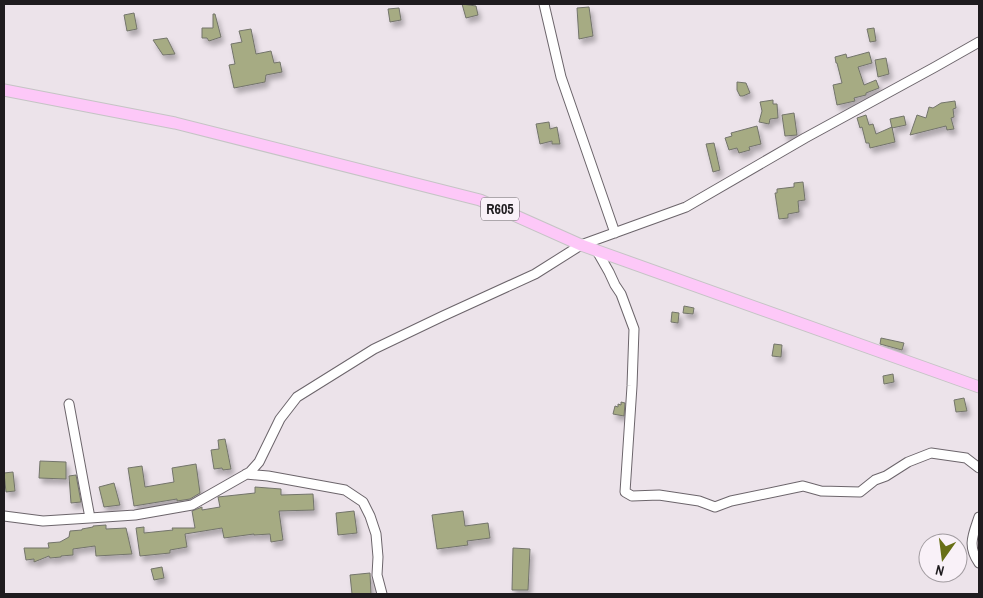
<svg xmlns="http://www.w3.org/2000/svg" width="983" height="598" viewBox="0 0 983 598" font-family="'Archivo Narrow',sans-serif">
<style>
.building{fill:#a6ab83;stroke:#73746b;filter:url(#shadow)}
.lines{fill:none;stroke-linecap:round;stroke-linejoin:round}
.minor-casing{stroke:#6c656b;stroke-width:11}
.major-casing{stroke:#c5c4c5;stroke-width:13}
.minor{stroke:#fff;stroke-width:9}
.major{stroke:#fdc8f8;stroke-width:11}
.labels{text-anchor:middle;stroke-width:4;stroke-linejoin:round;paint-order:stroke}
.shield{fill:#f9f1f8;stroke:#605c60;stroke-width:1}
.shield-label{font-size:14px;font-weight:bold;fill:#1f1c1f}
</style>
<defs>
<filter id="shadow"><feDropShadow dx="3" dy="5" stdDeviation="2.5" flood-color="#0004"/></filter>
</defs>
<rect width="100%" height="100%" fill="#ece3ea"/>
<path class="building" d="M462 4 476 6 478 15 466 18Z
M589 7 593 36 579 39 577 8Z
M399 8 401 20 390 22 388 9Z
M134 13 137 29 127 31 124 15Z
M213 14H215L221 37 209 41 207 38H202V28H213Z
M874 28 876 41 870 42 867 29Z
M251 29 256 54 271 51 274 63 280 62 282 72 266 75 265 82 234 88 229 65 235 64 231 44 242 42 239 31Z
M167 38 175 54 163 55 153 40Z
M869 52 872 63 858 67 864 85 876 80 879 88 866 93V95L854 98 855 101 837 105 833 85 842 83 837 63H836L835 57 846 54 847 58Z
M886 58 889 74 878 77 875 60Z
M737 82 746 83 750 93 743 96H740L737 90Z
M773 100V104H777L778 118 770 119 769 124 759 122 762 111 760 102Z
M955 101 956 108 953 109 954 117 951 118 954 129 947 130 946 126 910 135 917 115 926 118 929 107 933 108 941 103Z
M794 113 797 135 785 136 782 115Z
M866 115 869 125 873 124 876 134 892 127 895 142 870 148 869 143H866L862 127 860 128 857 118Z
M904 116 906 125 892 128 890 119Z
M549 122 550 129 557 127 560 144H552V141L540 144 536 124Z
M757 126 761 144 749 147 750 150 739 153 737 148 729 150 725 138 732 136 731 133Z
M714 143 720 170 713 172 706 144Z
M803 182 805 200 798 201 799 212 788 214V218L779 219 775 193H777V189L794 187V183Z
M684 306 694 308 693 314 683 313Z
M672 312 679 313 678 323 671 322Z
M881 338 904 343 902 350 880 344Z
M774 344 782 345 781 357 772 356Z
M893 374 894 382 884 384 883 376Z
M964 398 967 411 956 412 954 400Z
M621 402 625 403 624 416 613 414 615 406 618 407V404L621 405Z
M225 439 231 469 223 470 222 468 214 469 211 450 219 449 218 440Z
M40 461 66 462V479L39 478Z
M196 464 200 493 190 499 177 501V499L134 506 128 468 142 466 145 487 174 482 172 468Z
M13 472 15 491 6 492 4 473Z
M76 475 81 502 71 503 69 476Z
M114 483 120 505 104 507 99 487Z
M255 487 281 489V495L313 494 314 510 279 511 283 540 271 542 270 534 254 535V534L224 538 222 528 185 534 187 547 170 550V553L140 556 136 528 144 527V533L173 530 172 528H195L192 511 202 507V510L220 507 218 497 255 493Z
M354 511 357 533 338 535 336 513Z
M463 511 465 526 488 523 490 538 467 541 468 545 437 549 432 515Z
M106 525V529L126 528 132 554 96 556 95 546 73 549V555L61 556V557L50 558 49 556 34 562V559L26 560 24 548H49L48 543 60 542 69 537 70 531 82 530V529L93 527V526Z
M513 548 530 549 528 590H512Z
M162 567 164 578 154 580 151 569Z
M370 573 371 594H352L350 575Z"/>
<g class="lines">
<g class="minor-casing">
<path id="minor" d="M544 4 561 77 615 233
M597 251 609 272 615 285 621 294 634 329 632 386 625 492 632 496 659 495 699 501 715 507 731 501 803 486 821 491 860 492 875 480 886 476 908 462 931 453 966 458 979 468
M69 404 90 518
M246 474 268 476 345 490 363 502 370 516 376 534 378 557 377 575 382 594
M4 516 43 521 90 518 135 515 192 505 250 472 259 462 280 419 297 397 374 349 443 316 535 274 581 245 686 207 805 138 935 67 979 42
M979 517C973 535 967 546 979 563"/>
</g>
<g class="major-casing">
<path id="major" d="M4 90 175 123 480 200 581 245 979 387"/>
</g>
<use href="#minor" class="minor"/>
<use href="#major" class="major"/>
</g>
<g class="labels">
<rect class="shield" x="481" y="197.5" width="38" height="23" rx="4"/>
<g class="shield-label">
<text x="500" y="214">R605</text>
</g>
</g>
<rect width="983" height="598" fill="none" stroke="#1f1c1f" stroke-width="10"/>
<g transform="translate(943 558) rotate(194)"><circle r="24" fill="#f9f1f8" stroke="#a29ca1"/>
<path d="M0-4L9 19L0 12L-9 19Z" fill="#686f16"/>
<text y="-8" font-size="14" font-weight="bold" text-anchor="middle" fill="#1f1c1f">N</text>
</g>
</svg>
